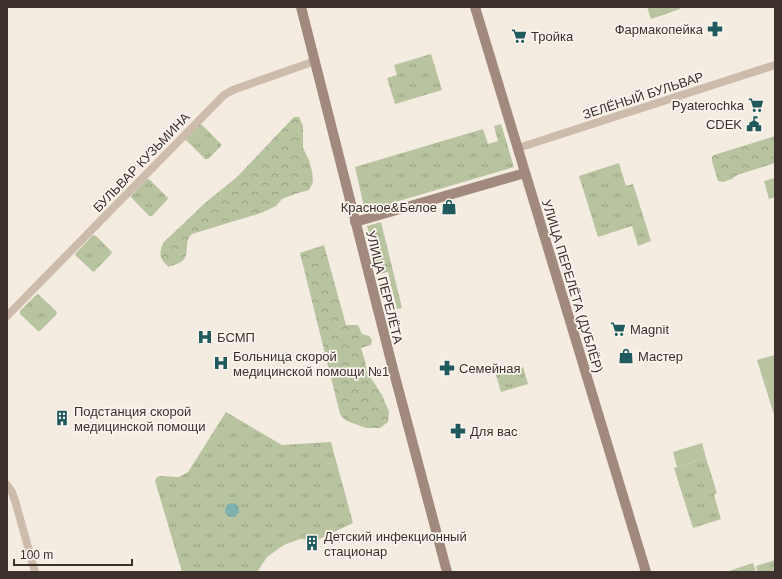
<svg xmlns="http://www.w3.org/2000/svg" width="782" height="579" viewBox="0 0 782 579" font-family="Arial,sans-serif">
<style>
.grass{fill:url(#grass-tufts)}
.forest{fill:url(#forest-crowns)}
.garden{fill:#b8c4a0}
.water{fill:url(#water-ripples)}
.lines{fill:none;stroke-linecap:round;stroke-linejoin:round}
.street{stroke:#cdbbac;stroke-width:8}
.secondary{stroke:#a18a7d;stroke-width:10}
.labels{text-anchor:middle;stroke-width:3.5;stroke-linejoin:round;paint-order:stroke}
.poi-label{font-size:13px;fill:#3b302b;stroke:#fbf5ee;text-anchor:start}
.street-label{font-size:13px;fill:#3b302b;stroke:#fbf5ee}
</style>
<defs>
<pattern id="grass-tufts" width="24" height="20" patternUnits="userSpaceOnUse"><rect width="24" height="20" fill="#b8c4a0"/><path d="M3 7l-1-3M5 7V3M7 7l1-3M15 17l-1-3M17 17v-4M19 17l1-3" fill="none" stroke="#97a083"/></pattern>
<pattern id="forest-crowns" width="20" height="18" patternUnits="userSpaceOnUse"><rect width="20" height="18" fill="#b8c4a0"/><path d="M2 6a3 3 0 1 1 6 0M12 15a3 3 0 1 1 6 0" fill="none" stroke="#97a083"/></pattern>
<pattern id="water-ripples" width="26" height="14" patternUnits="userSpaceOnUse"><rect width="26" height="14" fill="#7fb0b2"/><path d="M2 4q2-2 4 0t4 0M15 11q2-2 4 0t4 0" fill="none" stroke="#699091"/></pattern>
</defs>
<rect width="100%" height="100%" fill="#f4ebe1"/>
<path class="grass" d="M647 7H679L680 9 651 19Z
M431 54 442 90 395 104 387 78 397 75 394 65Z
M200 124 202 125 221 144V146L208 159H205L186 140V139Z
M501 124 514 167 365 211 355 167 483 129 488 144 498 141 494 126Z
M619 163 626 186 633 184 651 241 638 246 632 226 598 237 579 176Z
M147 179 150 180 168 198 167 200 152 216H149L131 197V196Z
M381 222 402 308 397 309 388 272 379 274 367 226Z
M93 235 96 236 112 252 111 254 94 272 92 271 75 255 76 253Z
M38 294 57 312 56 315 40 331H38L20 314V311L36 295Z
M523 367 528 384 501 392 496 375Z
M226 412 282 445 331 442 353 523 317 540 300 539 284 545 267 557 257 572H182L155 481 157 477 161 476 179 477 188 472Z
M706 458 717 493 714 495 721 519 693 528 674 468Z
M775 560V572H758L756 566Z"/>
<path class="forest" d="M294 117H299L303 126V148L309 160 312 171 313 182 309 190 295 194 282 199 276 206 261 213 192 234C182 242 192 254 181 262 178 264 172 265 169 267 159 259 159 254 163 243L205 203 237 177Z
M775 136V163L737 175 732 179 723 182 718 181 712 161V157L714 155Z
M324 245 346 325H358L362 334 369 336 372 340 371 345 361 348 365 361 367 372 382 395 389 412 388 422 380 428H366L347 421 343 418 340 414 300 253Z"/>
<path class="garden" d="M775 178V197L769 199 764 181Z
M775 355V418L757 360Z
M702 443 706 458 677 467 673 452Z
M753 563 756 572H726Z"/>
<path class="water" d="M225 510a7 7 0 1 1 14 0a7 7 0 1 1-14 0Z"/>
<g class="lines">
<path class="street" d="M518 148 775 65
M7 316 224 95 233 90 315 61
M7 485 12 492 16 504 35 572"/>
<path class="secondary" d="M301 7 393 369 447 572
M475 7 646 572
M355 222 525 173"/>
</g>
<defs>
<g id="pharmacy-bare" transform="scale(1.2)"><path d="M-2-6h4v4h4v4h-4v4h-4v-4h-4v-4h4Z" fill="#1f5a5e" stroke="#fbf5ee" stroke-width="2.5" paint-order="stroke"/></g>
<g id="supermarket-bare" transform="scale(1.2)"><path d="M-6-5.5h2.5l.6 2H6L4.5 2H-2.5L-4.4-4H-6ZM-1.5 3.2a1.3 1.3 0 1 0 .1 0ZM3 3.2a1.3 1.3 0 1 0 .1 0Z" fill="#1f5a5e" stroke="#fbf5ee" stroke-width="2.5" paint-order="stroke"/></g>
<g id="civic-bare" transform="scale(1.2)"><path d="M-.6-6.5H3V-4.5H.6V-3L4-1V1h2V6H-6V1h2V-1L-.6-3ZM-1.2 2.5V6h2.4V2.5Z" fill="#1f5a5e" stroke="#fbf5ee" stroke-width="2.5" paint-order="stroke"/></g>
<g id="shop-bare" transform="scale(1.2)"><path d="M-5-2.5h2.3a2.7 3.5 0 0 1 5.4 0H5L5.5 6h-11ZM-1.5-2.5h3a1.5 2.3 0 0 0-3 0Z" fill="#1f5a5e" stroke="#fbf5ee" stroke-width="2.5" paint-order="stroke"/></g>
<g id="hospital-bare" transform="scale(1.2)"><path d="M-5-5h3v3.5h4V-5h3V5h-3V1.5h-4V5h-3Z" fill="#1f5a5e" stroke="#fbf5ee" stroke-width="2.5" paint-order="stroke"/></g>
<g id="building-bare" transform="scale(1.2)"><path d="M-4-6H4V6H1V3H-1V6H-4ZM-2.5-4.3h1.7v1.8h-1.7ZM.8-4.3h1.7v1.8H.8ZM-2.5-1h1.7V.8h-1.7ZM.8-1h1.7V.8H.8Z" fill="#1f5a5e" stroke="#fbf5ee" stroke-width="2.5" paint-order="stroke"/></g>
</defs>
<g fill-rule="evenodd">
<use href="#pharmacy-bare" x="715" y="29"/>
<use href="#supermarket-bare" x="519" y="36"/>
<use href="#supermarket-bare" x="756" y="105"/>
<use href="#civic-bare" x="754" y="124"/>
<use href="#shop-bare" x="449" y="207"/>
<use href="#supermarket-bare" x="618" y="329"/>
<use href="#hospital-bare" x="205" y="337"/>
<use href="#shop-bare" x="626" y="356"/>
<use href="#hospital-bare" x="221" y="363"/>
<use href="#pharmacy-bare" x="447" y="368"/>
<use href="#building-bare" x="62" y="418"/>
<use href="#pharmacy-bare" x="458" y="431"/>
<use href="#building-bare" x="312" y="543"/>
</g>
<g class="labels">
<g class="poi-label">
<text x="703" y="34" text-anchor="end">Фармакопейка</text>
<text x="531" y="41">Тройка</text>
<text x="744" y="110" text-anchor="end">Pyaterochka</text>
<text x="742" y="129" text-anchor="end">CDEK</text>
<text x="437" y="212" text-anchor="end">Красное&amp;Белое</text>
<text x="630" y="334">Magnit</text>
<text x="217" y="342">БСМП</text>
<text x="233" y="361">Больница скорой<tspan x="233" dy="15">медицинской помощи №1</tspan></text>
<text x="638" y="361">Мастер</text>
<text x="459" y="373">Семейная</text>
<text x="74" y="416">Подстанция скорой<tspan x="74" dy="15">медицинской помощи</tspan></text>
<text x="470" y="436">Для вас</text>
<text x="324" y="541">Детский инфекционный<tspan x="324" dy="15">стационар</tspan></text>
</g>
<g class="street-label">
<text transform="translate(643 95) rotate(-18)" y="5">ЗЕЛЁНЫЙ БУЛЬВАР</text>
<text transform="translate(141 162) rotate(-46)" y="5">БУЛЬВАР КУЗЬМИНА</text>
<text transform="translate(573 286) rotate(73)" y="5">УЛИЦА ПЕРЕЛЁТА (ДУБЛЁР)</text>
<text transform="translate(385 287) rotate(76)" y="5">УЛИЦА ПЕРЕЛЁТА</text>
</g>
</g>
<rect width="782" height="579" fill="none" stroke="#3b302b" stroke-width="16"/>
<path d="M14 559v6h118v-6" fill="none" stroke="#3b302b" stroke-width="2"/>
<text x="20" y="559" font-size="12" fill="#3b302b" stroke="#fbf5ee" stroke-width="3" paint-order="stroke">100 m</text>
</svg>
